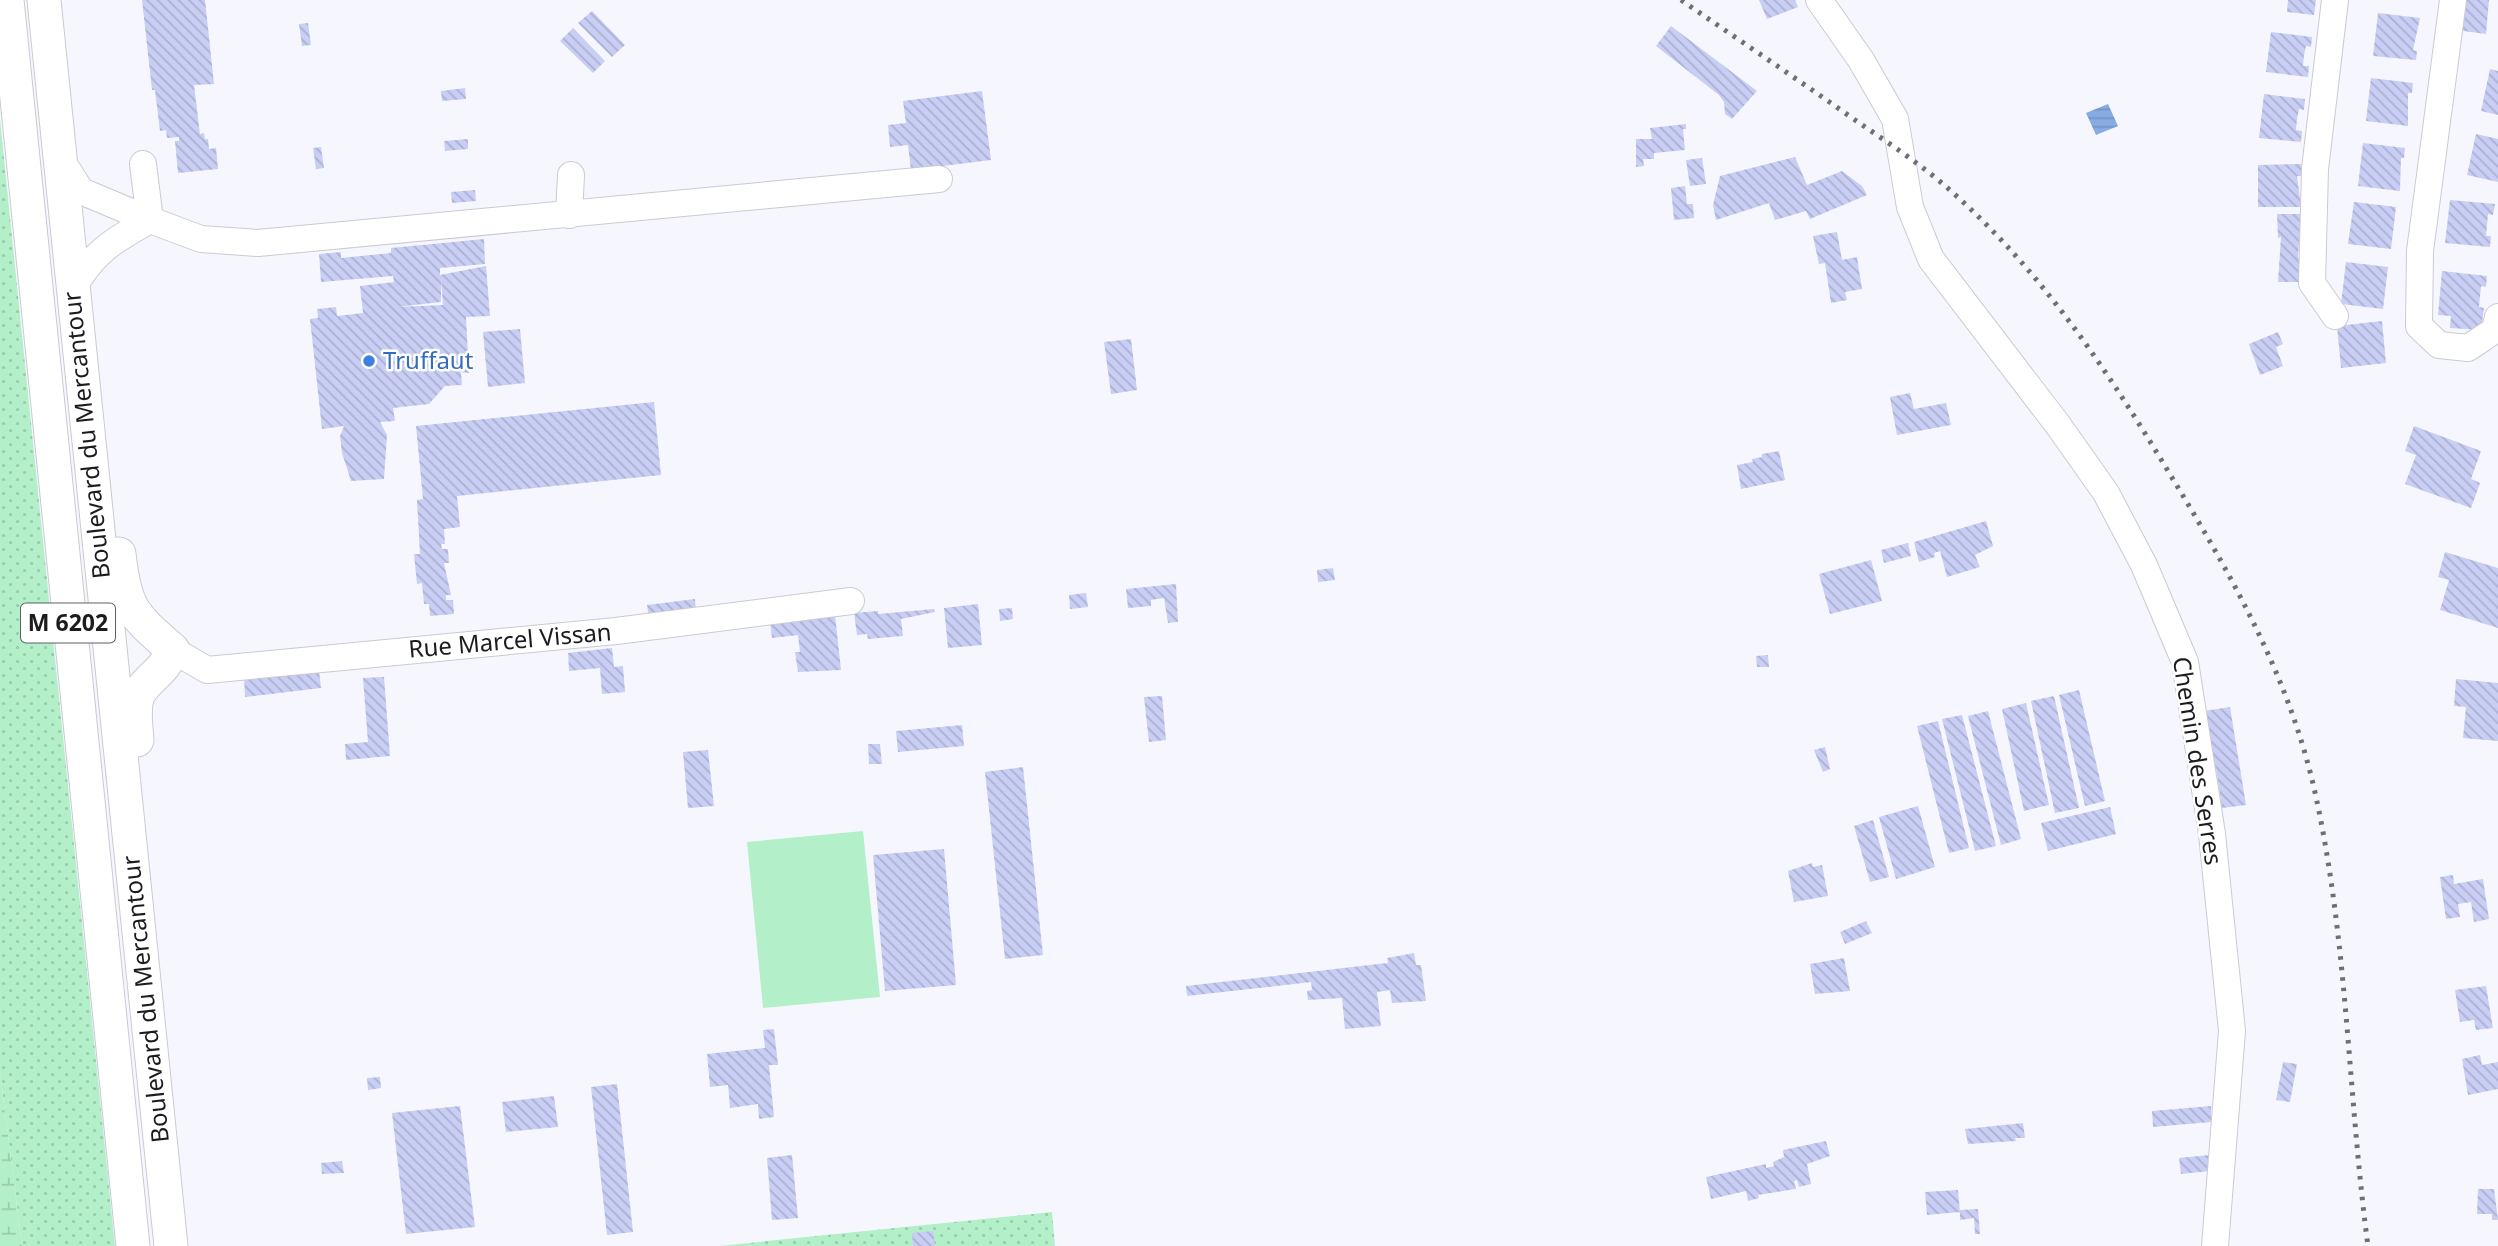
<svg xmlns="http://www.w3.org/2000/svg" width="2498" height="1246" viewBox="0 0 2498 1246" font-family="'Noto Sans',sans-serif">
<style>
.grass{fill:url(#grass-dots)}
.wetland{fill:url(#wetland-marsh)}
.park{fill:#b3efc8}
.water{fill:url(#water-rules)}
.building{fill:url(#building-back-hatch);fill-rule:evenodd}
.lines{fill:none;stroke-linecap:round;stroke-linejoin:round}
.minor-casing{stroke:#cacbd1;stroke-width:28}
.major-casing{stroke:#cacbd1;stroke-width:35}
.minor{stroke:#fff;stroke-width:26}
.major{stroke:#fff;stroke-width:33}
.rail{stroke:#6e6f73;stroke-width:5;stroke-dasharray:3.5 7;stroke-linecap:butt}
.shop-dot{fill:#3f7fe0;stroke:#fff;stroke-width:2.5}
.labels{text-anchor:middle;stroke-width:5;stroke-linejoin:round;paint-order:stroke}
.shield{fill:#fff;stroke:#5f6062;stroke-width:2}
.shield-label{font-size:23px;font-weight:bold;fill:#1b1c1e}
.shop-label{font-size:24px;fill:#366cbe;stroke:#fff;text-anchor:start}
.street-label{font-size:24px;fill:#1b1c1e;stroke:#fff}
</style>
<defs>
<pattern id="grass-dots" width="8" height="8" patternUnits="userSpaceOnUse" patternTransform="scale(1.75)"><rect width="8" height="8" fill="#b3efc8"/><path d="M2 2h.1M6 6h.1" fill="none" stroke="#99ccab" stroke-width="1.8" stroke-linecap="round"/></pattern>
<pattern id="wetland-marsh" width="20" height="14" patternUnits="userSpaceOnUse" patternTransform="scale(1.75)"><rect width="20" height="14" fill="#b3efc8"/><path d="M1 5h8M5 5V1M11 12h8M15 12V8" fill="none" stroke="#99ccab"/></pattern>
<pattern id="water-rules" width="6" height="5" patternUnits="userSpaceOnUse" patternTransform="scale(1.75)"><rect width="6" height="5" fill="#87ace3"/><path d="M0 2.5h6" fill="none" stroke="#7493c2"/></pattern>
<pattern id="building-back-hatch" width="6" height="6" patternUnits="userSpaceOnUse" patternTransform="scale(1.75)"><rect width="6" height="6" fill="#c8cef4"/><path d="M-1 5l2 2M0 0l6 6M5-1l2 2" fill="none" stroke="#abb0d1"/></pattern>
</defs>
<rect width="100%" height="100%" fill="#f6f7fe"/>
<path class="grass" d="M0 119 115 1246H22L0 1072Z
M1052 1212 1055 1246H719Z"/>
<path class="wetland" d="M0 1072 22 1246H0Z"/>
<path class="park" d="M863 831 880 997 763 1008 747 842Z"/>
<path class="water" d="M2108 104 2118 126 2096 135 2086 113Z"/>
<path class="building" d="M142 0H205L214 84 194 85 200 134 204 133 205 139H208L209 149 216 148 218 169 178 173 175 141H179V137L167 138 166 130 160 131 155 90H152Z
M1759 0H1795L1798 7 1767 19Z
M2288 0H2316L2314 15 2287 12Z
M2459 0H2489L2486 34 2456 30Z
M592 11 625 45 612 57 578 23Z
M2378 13 2420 18 2413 50 2417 51 2416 60 2373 56Z
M308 23 311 45 302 46 299 24Z
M1671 26 1757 91 1732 119 1725 114 1724 102 1719 95 1656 46Z
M573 28 605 61 593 73 560 41Z
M2271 32 2312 37 2311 47 2306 46 2304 55 2303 66H2309L2308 77 2266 72Z
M2490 69 2498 71V115L2481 111Z
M2371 78 2413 83 2412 93H2408V126L2366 121Z
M465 88 466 99 442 101 441 91Z
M982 91 991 160 911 170 908 145 890 147 888 125 906 123 903 101Z
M2264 94 2305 99 2304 110 2299 109 2297 119 2296 130 2302 131 2301 142 2259 138Z
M1686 124V129H1683L1685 150 1654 153V159H1643L1644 166 1636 167V139H1652L1650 128Z
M2476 134 2498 139V182L2467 175Z
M468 139V149L445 151 444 141Z
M2363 143 2405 148 2404 158H2401L2400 191 2358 186Z
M321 147 324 168 316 169 313 148Z
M1795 157 1807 185 1842 171 1862 186 1867 195 1810 219 1806 211 1775 220 1769 203 1716 220 1713 205 1720 176Z
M1702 158 1706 184 1690 186 1686 160Z
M2301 164V176H2297L2301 207H2258V165Z
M1685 186 1687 204H1693L1694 218 1674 220 1671 188Z
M475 190 476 201 452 203 451 192Z
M2450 200 2495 204 2493 215 2488 214 2486 236H2491L2490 247 2445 243Z
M2354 202 2396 207 2391 249 2348 244Z
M2277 214H2301L2298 258H2302V282H2278L2281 237 2278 238Z
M1837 232 1842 260 1857 257 1862 289 1845 292 1847 300 1831 303 1825 263 1819 264 1813 236Z
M484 239 485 264 440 268V275L486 266 490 316 466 317 469 373 461 372 462 385 445 386 429 404 393 408 395 421 380 422 387 435 384 479 351 481 342 453 340 436 344 426 322 429 310 319 318 318 317 309 336 307 337 316 363 313 360 286 394 282 393 276 321 282 319 254 341 252V258L391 253V248ZM441 279 443 305 397 307 441 302Z
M2346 262 2388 267 2383 309 2341 304Z
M2442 271 2487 276 2486 287 2481 286 2479 307 2484 308 2481 330 2450 328 2451 316 2438 315Z
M2382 321 2386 363 2341 368 2337 326Z
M520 329 525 383 488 387 483 332Z
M2278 332 2283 344 2276 347 2283 366 2260 375 2249 344Z
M1131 339 1137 390 1111 394 1104 342Z
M1910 393 1914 409 1946 403 1951 425 1897 435 1890 397Z
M654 402 661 475 457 496 460 527 444 529 445 544H441L442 549H448L449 563H444L451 595H446V600H453L454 614 430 616 429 604H424L422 583 417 584 414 554H420L417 500 423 499 416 426Z
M2414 426 2481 451 2471 479 2480 483 2471 508 2405 484 2416 455 2405 451Z
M1779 451 1785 480 1741 489 1737 465 1753 462 1752 459 1762 457V454Z
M1986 521 1993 546 1975 555 1980 567 1947 577 1940 551 1934 553 1935 557 1919 562 1914 542Z
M1908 543 1911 556 1884 563 1881 550Z
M2445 552 2498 568V628L2440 610 2449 580 2438 577Z
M1871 560 1882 601 1830 614 1819 574Z
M1333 568 1335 580 1318 582 1317 570Z
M1176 584 1178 622 1168 623 1164 598 1151 600V606L1128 608 1126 589Z
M1086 593 1088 607 1070 609 1069 595Z
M695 599 696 613 649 618 647 605Z
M978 604 982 645 948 648 944 608Z
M1012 608 1013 619 1000 621 999 609Z
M934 609 935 612 901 619 903 636 868 639 867 634 857 635 854 613 878 611V614Z
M835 615 841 670 798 672 795 652H800L798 635 772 638 770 622Z
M612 648 614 667 623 666 625 692 602 694 600 668 569 671 568 653Z
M1768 655 1769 667H1757L1756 656Z
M319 670 321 688 245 697 244 677Z
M384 677 390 756 346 760 345 744 368 742 363 678Z
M2456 679 2498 683V741L2463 738 2466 707 2454 706Z
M2079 690 2105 801 2085 806 2059 695Z
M1162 696 1166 740 1149 742 1144 697Z
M2054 696 2079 808 2055 813 2031 701Z
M2026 703 2049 805 2024 811 2002 709Z
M2230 707 2246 805 2222 808 2216 768H2211L2204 711Z
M1988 711 2021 839 2001 845 1968 716Z
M1962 715 1996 846 1975 851 1942 719Z
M1938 721 1969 848 1949 853 1917 726Z
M962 725 964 746 898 752 896 731Z
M868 744H880L882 764H869Z
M1825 747 1830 769 1823 772 1814 750Z
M708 750 714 806 688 808 683 752Z
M1023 767 1043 955 1005 959 985 772Z
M1918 806 1935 867 1896 879 1879 817Z
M2110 807 2116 834 2048 851 2041 823Z
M1873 820 1889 877 1870 882 1854 826Z
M944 849 956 985 885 991 873 855Z
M1812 863 1813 867 1822 865 1828 896 1794 902 1788 871Z
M2453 875 2454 884 2483 879 2489 919 2474 922 2471 902 2458 904 2460 917 2446 919 2440 877Z
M1866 921 1872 933 1845 944 1840 932Z
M1414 953 1416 965H1421L1426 1001 1392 1003 1390 990 1377 992 1381 1026 1345 1029 1342 998 1308 1000 1307 991 1312 990 1311 982 1187 996 1186 986 1378 964 1388 963 1387 958Z
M1844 958 1850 991 1815 994 1810 964Z
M2486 986 2493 1028 2476 1030 2474 1020 2460 1022 2455 990Z
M774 1029 778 1065H769L774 1117 759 1119 758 1104 730 1108 728 1085 710 1087 707 1054 765 1048 763 1030Z
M2480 1055 2482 1065 2498 1062V1089L2468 1095 2462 1059Z
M2283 1062 2297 1064 2290 1102 2276 1100Z
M380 1077 381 1088 368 1090 367 1078Z
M617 1084 633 1232 607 1235 591 1087Z
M554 1096 558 1127 506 1132 502 1102Z
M460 1106 475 1227 406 1234 392 1113Z
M2211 1106V1122L2153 1127 2152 1111Z
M2023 1123 2025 1138H2015L2016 1141 1968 1144 1965 1129Z
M1826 1141 1830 1156 1807 1164 1811 1184 1799 1187 1797 1180 1794 1181 1796 1189 1758 1195 1759 1198 1748 1201 1746 1191 1711 1199 1706 1177 1766 1164V1168L1774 1166 1773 1162 1784 1157 1783 1150Z
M792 1155 798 1218 772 1220 767 1158Z
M2210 1155V1171L2181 1174 2179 1158Z
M342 1161 344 1173 322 1174 321 1163Z
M2478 1189H2494L2498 1220H2492V1214H2477Z
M1958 1190 1960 1212 1927 1215 1925 1192Z
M1978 1209 1980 1234H1975L1974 1218 1960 1220V1210Z
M933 1231 935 1246H913L912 1233Z"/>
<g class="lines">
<g class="minor-casing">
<path id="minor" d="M1819 0 1861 60 1895 119 1910 207 1931 259 2058 425 2106 493 2144 565 2185 662 2212 834 2232 1031 2215 1246
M2335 0 2315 169 2312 283 2335 316
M2453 0 2420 251 2419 326 2439 345 2468 348 2495 330 2498 317
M62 161 81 191 150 220
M143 164 150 220 201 239 258 243 939 179
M569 215 571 175
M71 292C92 253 112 241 150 220
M173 650 207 670 616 631 851 601"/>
</g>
<g class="major-casing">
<path id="major" d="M7 0 133 1246
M44 0 171 1246
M119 554C125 609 133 615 173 650 164 671 154 673 141 690 132 702 136 726 137 740"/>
</g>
<use href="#minor" class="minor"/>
<use href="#major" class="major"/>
<path class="rail" d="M1681 0C1739 40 1797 79 1855 120 1887 142 1922 165 1951 191 2043 273 2108 371 2171 476 2233 578 2291 680 2316 797 2348 945 2348 1097 2368 1246"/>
</g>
<circle class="shop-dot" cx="369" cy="361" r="7"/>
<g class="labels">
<rect class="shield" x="21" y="603.5" width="94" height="39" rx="5"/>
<g class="shield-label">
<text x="68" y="631">M 6202</text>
</g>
<g class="shop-label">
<text x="383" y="369">Truffaut</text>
</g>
<g class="street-label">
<text transform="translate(87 435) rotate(-96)" y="8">Boulevard du Mercantour</text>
<text transform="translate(510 641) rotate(-5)" y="8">Rue Marcel Vissan</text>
<text transform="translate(2197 761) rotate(81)" y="8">Chemin des Serres</text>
<text transform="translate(146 999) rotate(-96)" y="8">Boulevard du Mercantour</text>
</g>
</g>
</svg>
